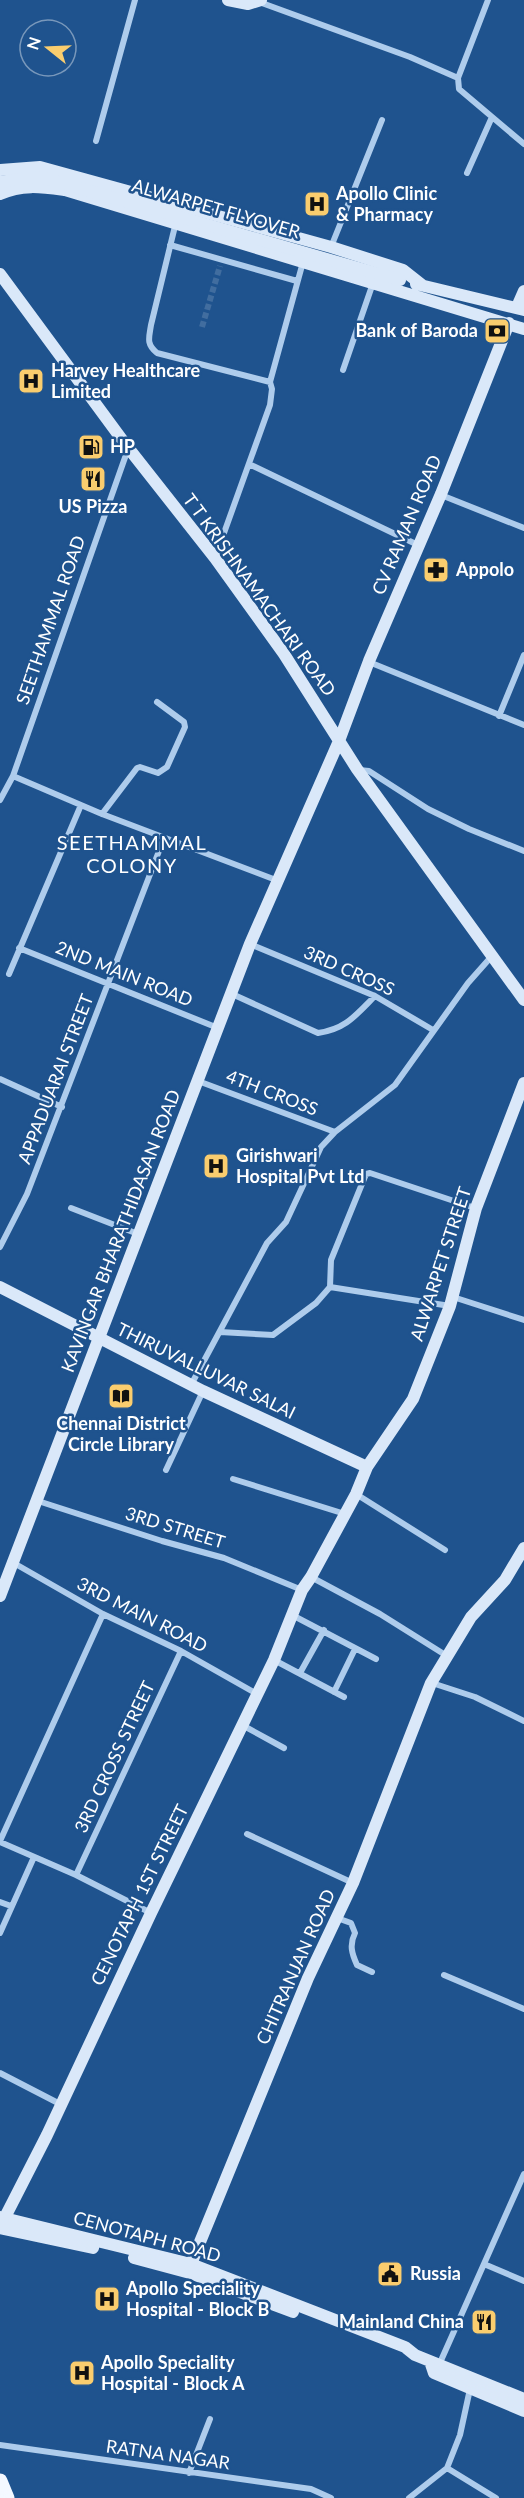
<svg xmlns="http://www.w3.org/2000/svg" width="524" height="2498" viewBox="0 0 524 2498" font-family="Lato,sans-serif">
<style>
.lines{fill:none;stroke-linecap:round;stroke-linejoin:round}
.street-tunnel{stroke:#416d9f;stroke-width:6;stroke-dasharray:6 3;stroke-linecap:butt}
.street{stroke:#aeccec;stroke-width:6}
.secondary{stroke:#dae8f9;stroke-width:12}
.primary{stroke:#f4f8ff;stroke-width:15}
.secondary-bridge{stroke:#dae8f9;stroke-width:12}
.labels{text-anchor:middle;stroke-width:5;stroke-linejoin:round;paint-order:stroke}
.poi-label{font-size:18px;font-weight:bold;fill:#fff;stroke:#1f538e;text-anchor:start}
.street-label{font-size:18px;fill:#fff;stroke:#1f538e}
.neighbourhood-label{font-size:20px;letter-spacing:1.5px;fill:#fff;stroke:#1f538e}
</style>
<rect width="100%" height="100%" fill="#1f538e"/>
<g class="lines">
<path class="street-tunnel" d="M202 327 220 266"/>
<path class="street" d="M488 0 458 78 459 89 524 144
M259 2 410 57 458 78
M96 141 135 0
M467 173 492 117
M176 222 151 325C149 338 146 344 157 353L270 382
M170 245 297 281
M331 247 382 120
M343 370 373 283
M249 464 418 545
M441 495 524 528
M215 558 270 405 272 389 270 382 303 262
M369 662 524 725
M499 716 524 655
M359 770 369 771 428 809 469 829 524 851
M13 776 102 814 276 880
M0 800 13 776 128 449
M102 814 137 768 140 767 158 773 167 767 185 727 184 722 157 702
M250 944 375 996 433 1030
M19 948 218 1028
M9 974 81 805
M232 994 318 1033C346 1029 356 1015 375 996
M0 1079 62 1107
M198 1081 335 1132
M71 1208 138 1234
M0 1247 27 1194 164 838
M330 1287 331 1260 366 1174 370 1173 475 1208
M453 1297 524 1320
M220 1332 273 1335 316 1303 330 1287 450 1306
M191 1385 267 1243 286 1222 321 1147 335 1132 395 1085 468 983 491 957
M166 1470 203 1391
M233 1479 345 1514
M356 1494 445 1550
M38 1501 162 1541 224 1558 302 1590
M12 1562 103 1614 181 1651 257 1694
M311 1577 380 1614 447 1656
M292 1615 376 1659
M274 1660 344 1697
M300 1673 324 1630
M432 1683 475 1697 524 1721
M334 1692 355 1649
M242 1725 284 1748
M247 1834 353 1883
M0 1841 103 1614
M0 1842 76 1875 151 1913
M76 1875 181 1651
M0 1902 11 1906
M337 1918 351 1923 355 1933C349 1945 352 1954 357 1965L372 1972
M0 1933 34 1857
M444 1975 524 2009
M0 2073 60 2104
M484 2264 524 2281
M439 2365 524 2174
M0 2445 311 2489 331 2498
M447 2468 496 2498
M189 2473 210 2419
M409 2498 447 2468 460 2435 470 2389"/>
<path class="secondary" d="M228 0 248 4 261 0
M0 170 40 167 331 247 403 270 422 285
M0 194C22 184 42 187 65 190L524 329
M0 274 126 445 215 558 284 654 357 769 524 1000
M416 284 524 310
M517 307 524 291
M0 1287 203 1391 367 1467
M0 1596 250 944 339 741 369 661 441 494 509 323
M0 2217 191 2264 405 2347 415 2355 524 2399
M0 2227 47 2135 151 1913 274 1660 302 1590 311 1577 356 1494 367 1467 413 1399 450 1306 476 1208 524 1083
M0 2228 93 2248
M134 2258 190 2273 293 2312
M191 2264 308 1978 353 1883 431 1683 471 1617 505 1580 524 1548
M430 2361 434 2373 524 2411"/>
<path class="primary" d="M0 2481 7 2498"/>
<path class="secondary-bridge" d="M0 182 31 177 48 179 400 280"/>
</g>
<defs>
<g id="hospital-square" transform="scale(1.35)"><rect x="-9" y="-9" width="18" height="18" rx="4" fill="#facd6e" stroke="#1f538e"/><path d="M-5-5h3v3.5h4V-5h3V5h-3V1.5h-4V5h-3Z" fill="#111"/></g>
<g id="bank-square" transform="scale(1.35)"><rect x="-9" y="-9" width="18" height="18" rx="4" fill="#facd6e" stroke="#1f538e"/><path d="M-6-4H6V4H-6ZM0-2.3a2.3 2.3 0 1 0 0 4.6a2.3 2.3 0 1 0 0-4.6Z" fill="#111"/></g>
<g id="fuel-square" transform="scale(1.35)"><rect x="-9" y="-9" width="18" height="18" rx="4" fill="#facd6e" stroke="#1f538e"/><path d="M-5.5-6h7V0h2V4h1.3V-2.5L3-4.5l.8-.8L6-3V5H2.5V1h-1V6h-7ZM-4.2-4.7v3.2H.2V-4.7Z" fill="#111"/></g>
<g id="restaurant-square" transform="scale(1.35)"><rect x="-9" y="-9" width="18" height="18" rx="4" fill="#facd6e" stroke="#1f538e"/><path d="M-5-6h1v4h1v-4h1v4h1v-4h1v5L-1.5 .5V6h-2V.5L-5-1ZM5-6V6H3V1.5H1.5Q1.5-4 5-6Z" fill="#111"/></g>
<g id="pharmacy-square" transform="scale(1.35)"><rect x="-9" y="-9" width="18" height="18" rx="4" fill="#facd6e" stroke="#1f538e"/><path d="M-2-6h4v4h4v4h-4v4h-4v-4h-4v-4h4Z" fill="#111"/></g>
<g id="library-square" transform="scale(1.35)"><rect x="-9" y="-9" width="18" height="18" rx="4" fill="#facd6e" stroke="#1f538e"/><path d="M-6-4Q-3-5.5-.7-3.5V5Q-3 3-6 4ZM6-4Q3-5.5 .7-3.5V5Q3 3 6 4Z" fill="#111"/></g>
<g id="civic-square" transform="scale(1.35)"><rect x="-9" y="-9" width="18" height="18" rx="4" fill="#facd6e" stroke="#1f538e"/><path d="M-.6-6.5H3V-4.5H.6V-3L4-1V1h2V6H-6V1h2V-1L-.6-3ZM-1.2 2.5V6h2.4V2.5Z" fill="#111"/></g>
</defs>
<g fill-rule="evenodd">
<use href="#hospital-square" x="317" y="204"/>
<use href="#bank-square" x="497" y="331"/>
<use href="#hospital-square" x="31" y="381"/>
<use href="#fuel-square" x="91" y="447"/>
<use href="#restaurant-square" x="93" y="479"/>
<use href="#pharmacy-square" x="436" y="570"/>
<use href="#hospital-square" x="216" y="1166"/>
<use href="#library-square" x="121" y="1396"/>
<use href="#civic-square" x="390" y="2274"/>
<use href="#hospital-square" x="107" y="2299"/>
<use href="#restaurant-square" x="484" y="2322"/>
<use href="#hospital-square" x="82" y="2373"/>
</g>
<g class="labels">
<g class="poi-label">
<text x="336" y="200">Apollo Clinic<tspan x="336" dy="21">&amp; Pharmacy</tspan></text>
<text x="478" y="337" text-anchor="end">Bank of Baroda</text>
<text x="51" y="377">Harvey Healthcare<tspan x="51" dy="21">Limited</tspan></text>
<text x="110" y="453">HP</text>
<text x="93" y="513" text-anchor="middle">US Pizza</text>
<text x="456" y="576">Appolo</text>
<text x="236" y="1162">Girishwari<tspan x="236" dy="21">Hospital Pvt Ltd</tspan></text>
<text x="121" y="1430" text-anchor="middle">Chennai District<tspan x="121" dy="21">Circle Library</tspan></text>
<text x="410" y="2280">Russia</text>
<text x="126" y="2295">Apollo Speciality<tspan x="126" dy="21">Hospital - Block B</tspan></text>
<text x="464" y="2328" text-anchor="end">Mainland China</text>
<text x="101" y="2369">Apollo Speciality<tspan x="101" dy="21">Hospital - Block A</tspan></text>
</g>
<g class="street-label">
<text transform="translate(216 209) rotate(16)" y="6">ALWARPET FLYOVER</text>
<text transform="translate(407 525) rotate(-67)" y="6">CV RAMAN ROAD</text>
<text transform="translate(259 595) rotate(54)" y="6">T T KRISHNAMACHARI ROAD</text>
<text transform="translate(51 620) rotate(-71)" y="6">SEETHAMMAL ROAD</text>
<text transform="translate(349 971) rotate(24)" y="6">3RD CROSS</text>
<text transform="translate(124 974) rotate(22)" y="6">2ND MAIN ROAD</text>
<text transform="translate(56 1079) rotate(-69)" y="6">APPADUARAI STREET</text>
<text transform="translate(272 1093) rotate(21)" y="6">4TH CROSS</text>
<text transform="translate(121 1231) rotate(-69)" y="6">KAVINGAR BHARATHIDASAN ROAD</text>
<text transform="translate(441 1264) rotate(-72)" y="6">ALWARPET STREET</text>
<text transform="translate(206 1371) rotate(26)" y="6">THIRUVALLUVAR SALAI</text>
<text transform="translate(175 1528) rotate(17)" y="6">3RD STREET</text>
<text transform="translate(142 1615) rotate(27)" y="6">3RD MAIN ROAD</text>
<text transform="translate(115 1757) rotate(-65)" y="6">3RD CROSS STREET</text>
<text transform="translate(140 1895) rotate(-64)" y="6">CENOTAPH 1ST STREET</text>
<text transform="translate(296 1967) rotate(-66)" y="6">CHITRANJAN ROAD</text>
<text transform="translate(147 2237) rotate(15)" y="6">CENOTAPH ROAD</text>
<text transform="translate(168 2455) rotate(8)" y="6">RATNA NAGAR</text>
</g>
<g class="neighbourhood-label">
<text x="132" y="850">SEETHAMMAL<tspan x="132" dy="23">COLONY</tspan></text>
</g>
</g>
<g transform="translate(48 48) rotate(288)"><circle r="28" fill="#1f538e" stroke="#7998bb" stroke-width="1.5"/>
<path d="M0-4.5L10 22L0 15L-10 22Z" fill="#facd6e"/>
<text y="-9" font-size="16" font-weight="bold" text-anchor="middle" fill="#ffffff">N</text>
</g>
</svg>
